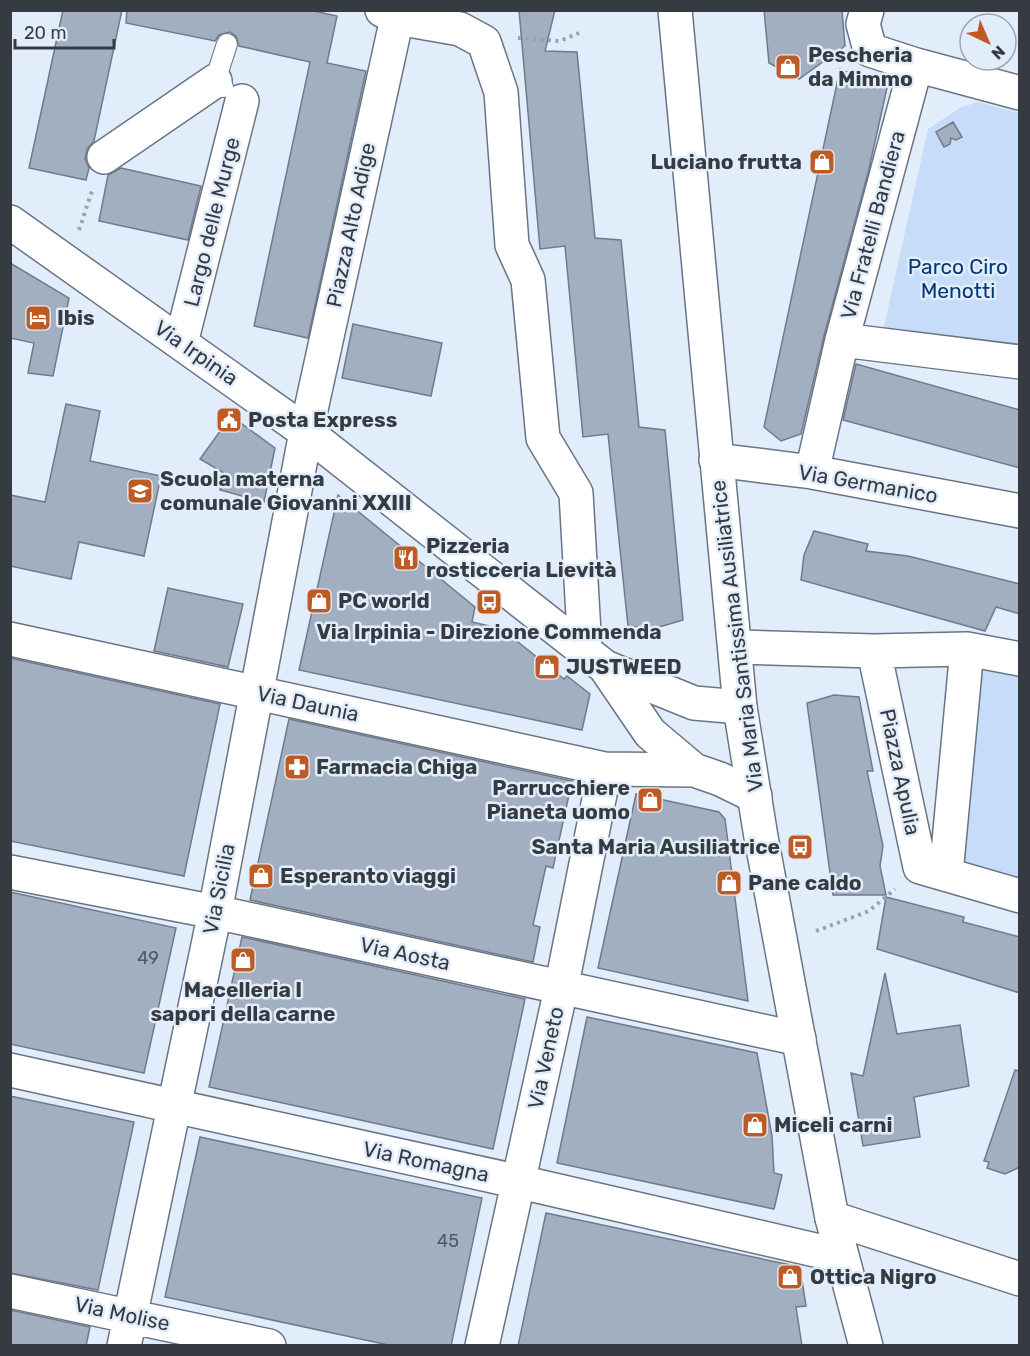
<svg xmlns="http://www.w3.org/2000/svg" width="1030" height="1356" viewBox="0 0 1030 1356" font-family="Rubik,sans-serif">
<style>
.green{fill:#c7dcf8}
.building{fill:#a2afc0;stroke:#6f7b8b;stroke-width:1.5}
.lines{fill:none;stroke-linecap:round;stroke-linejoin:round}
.lane-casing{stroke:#697585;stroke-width:22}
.street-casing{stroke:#697585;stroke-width:36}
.secondary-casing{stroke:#697585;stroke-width:36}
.path{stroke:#98a1ac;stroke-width:4;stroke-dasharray:3 4.5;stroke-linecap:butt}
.lane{stroke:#fff;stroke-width:20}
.street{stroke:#fff;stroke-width:33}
.secondary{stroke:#fff;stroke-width:33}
.labels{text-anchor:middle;stroke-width:5;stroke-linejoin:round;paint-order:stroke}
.number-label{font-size:18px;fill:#515862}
.poi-label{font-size:21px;font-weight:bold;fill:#363b42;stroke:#e2edfb;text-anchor:start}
.street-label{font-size:21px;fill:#363b42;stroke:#e2edfb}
.park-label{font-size:21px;fill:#013977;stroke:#e2edfb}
</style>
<rect width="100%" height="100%" fill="#e2edfb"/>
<path class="green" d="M978 102 1019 113V353L883 331 928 129 960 108Z
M979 667 1019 675V886L955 869Z"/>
<path class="building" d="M63 10H122L94 141 87 149 85 159 89 168 86 180 29 168Z
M127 10H309L337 16 327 63 366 71 308 338 254 326 310 62 239 46 236 36 230 32 219 35 215 41 126 23Z
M519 10H555L545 51 577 52 595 238 621 240 639 427 665 430 683 620 656 628 628 626 608 434 583 437 565 246 540 249Z
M764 10H842L845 46 799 79 769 63Z
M840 69 887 88 868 173 824 336 801 434 781 441 764 427Z
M953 122 962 137 956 140 951 138 950 144 944 147 936 132Z
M121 168 201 186 188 240 99 221 108 175Z
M10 263 69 298 53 376 28 373 34 343 10 338Z
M353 324 442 343 431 396 342 378Z
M856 364 1020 410V468L843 420Z
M66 404 100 411 90 461 161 476 144 556 79 542 71 579 10 566V495L45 502Z
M231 416 275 448 264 502 220 490 224 473 200 459Z
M338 495 475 607 472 622 502 629 564 679 567 676 590 694 582 730 299 670Z
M814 531 868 544 866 551 908 556 1020 584V614L996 607 985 631 801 580 804 555Z
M168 588 243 604 228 667 154 651Z
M10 658 220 704 184 876 10 841Z
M834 695 859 697 873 771H867L883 846 880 866 886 895H833L807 703Z
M289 719 572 781 553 868 546 866 533 925 540 927 533 962 250 900Z
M636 794 719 812 725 819 748 1001 598 968Z
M10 892 176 928 144 1073 10 1044Z
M886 897 964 917 963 922 1020 937V993L877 949Z
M242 937 525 999 493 1149 209 1087Z
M885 973 897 1034 960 1025 969 1086 914 1097 920 1137 863 1146 851 1073 863 1076Z
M587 1017 757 1053 772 1136 774 1173 782 1175 774 1209 557 1163Z
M1015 1070 1020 1071V1167L1005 1174 987 1168 989 1162 984 1161Z
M10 1096 134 1122 98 1290 10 1273Z
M200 1137 482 1198 451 1346H393L165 1297Z
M546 1213 800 1267 806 1306 796 1307 802 1346H518Z
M10 1310 90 1327 86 1346H10Z"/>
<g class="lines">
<g class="lane-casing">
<path id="lane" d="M223 87 215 81 227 44"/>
</g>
<g class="street-casing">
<path id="street" d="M382 10 397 18 460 29 484 42 501 92 512 245 528 280 543 438 576 493 585 651
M867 10 863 24 870 50 916 65 1020 93
M104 157 215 81
M10 222 306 432 605 667 694 703 740 707
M842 340 1020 362
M181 343 242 101
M716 460 812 472 1020 511
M812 472 842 340 916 65
M10 639 605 769 694 770
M736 647 874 651 967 649 1020 659
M874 651 920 867 1020 896
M605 667 650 733 694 770 720 779 755 796
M10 872 215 912 799 1039
M946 874 967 649
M10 1070 520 1182 841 1256
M832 1218 1020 1279
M10 1291 269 1346
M124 1346 215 912 306 432 397 18
M482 1346 561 989 605 769"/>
</g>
<g class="secondary-casing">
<path id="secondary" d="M675 10 740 707 761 837 832 1218 866 1346"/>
</g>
<path class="path" d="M518 38 560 41 579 33
M79 230 93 188
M816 931 869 911 895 889"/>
<use href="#lane" class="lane"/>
<use href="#street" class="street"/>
<use href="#secondary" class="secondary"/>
</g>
<defs>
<g id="shop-square" transform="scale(1.35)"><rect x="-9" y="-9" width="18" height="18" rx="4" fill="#be5a24" stroke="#e2edfb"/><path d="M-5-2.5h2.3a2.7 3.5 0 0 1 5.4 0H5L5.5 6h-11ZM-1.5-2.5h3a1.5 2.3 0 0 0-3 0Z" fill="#fff"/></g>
<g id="hotel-square" transform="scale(1.35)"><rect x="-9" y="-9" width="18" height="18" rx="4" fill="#be5a24" stroke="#e2edfb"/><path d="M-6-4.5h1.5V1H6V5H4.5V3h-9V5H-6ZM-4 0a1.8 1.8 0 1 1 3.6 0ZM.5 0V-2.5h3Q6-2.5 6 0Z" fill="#fff"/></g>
<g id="civic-square" transform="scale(1.35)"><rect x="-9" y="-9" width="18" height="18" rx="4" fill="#be5a24" stroke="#e2edfb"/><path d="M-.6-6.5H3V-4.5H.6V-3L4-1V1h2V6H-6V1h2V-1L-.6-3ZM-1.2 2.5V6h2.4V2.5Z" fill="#fff"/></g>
<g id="school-square" transform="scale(1.35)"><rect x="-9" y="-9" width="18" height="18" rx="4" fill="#be5a24" stroke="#e2edfb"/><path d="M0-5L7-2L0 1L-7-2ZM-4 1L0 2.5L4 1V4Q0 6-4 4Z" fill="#fff"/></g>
<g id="restaurant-square" transform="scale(1.35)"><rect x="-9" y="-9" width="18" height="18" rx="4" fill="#be5a24" stroke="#e2edfb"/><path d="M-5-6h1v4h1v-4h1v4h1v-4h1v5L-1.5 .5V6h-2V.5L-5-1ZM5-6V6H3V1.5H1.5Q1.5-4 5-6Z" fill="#fff"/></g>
<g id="bus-square" transform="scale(1.35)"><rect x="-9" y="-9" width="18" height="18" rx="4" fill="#be5a24" stroke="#e2edfb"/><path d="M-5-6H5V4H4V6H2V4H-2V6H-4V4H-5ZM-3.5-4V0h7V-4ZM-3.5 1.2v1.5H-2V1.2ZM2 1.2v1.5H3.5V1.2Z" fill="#fff"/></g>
<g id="pharmacy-square" transform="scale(1.35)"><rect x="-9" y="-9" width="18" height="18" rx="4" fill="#be5a24" stroke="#e2edfb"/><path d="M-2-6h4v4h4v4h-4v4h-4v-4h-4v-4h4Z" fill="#fff"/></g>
</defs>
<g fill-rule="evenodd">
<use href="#shop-square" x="788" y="67"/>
<use href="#shop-square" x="822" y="162"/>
<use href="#hotel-square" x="38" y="318"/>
<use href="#civic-square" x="229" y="420"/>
<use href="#school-square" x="140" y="491"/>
<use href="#restaurant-square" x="406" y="558"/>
<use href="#shop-square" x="319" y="601"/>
<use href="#bus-square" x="489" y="602"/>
<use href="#shop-square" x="547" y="667"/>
<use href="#pharmacy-square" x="297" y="767"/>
<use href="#shop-square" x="650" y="800"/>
<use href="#bus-square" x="800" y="847"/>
<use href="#shop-square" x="261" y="876"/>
<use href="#shop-square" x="729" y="883"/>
<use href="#shop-square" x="243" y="960"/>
<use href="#shop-square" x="755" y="1125"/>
<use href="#shop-square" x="790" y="1277"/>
</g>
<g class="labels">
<g class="number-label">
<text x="148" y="964">49</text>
<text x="448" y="1247">45</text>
</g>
<g class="poi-label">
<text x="808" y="62">Pescheria<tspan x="808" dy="24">da Mimmo</tspan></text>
<text x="802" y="169" text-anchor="end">Luciano frutta</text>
<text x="57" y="325">Ibis</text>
<text x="248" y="427">Posta Express</text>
<text x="160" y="486">Scuola materna<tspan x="160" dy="24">comunale Giovanni XXIII</tspan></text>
<text x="426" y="553">Pizzeria<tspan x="426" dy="24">rosticceria Lievità</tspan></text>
<text x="338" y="608">PC world</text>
<text x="489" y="639" text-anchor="middle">Via Irpinia - Direzione Commenda</text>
<text x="566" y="674">JUSTWEED</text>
<text x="316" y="774">Farmacia Chiga</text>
<text x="630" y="795" text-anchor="end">Parrucchiere<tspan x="630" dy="24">Pianeta uomo</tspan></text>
<text x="780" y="854" text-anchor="end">Santa Maria Ausiliatrice</text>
<text x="280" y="883">Esperanto viaggi</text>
<text x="748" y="890">Pane caldo</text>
<text x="243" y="997" text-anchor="middle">Macelleria I<tspan x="243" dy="24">sapori della carne</tspan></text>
<text x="774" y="1132">Miceli carni</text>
<text x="810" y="1284">Ottica Nigro</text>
</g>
<g class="street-label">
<text transform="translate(212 222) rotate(-76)" y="7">Largo delle Murge</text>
<text transform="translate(351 225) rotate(-78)" y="7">Piazza Alto Adige</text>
<text transform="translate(873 225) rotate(-75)" y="7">Via Fratelli Bandiera</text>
<text transform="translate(196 353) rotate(35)" y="7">Via Irpinia</text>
<text transform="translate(868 484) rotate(10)" y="7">Via Germanico</text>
<text transform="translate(737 636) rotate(-97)" y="7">Via Maria Santissima Ausiliatrice</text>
<text transform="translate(308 704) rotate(12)" y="7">Via Daunia</text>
<text transform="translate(900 772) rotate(78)" y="7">Piazza Apulia</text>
<text transform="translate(219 889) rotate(-79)" y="7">Via Sicilia</text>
<text transform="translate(405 954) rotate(12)" y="7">Via Aosta</text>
<text transform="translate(546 1058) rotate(-78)" y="7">Via Veneto</text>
<text transform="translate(426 1162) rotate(12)" y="7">Via Romagna</text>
<text transform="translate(122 1314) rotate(12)" y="7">Via Molise</text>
</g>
<g class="park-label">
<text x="958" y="274">Parco Ciro<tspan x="958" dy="24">Menotti</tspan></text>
</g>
</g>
<rect width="1030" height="1356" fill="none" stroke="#363b42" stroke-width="24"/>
<g transform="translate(988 42) rotate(136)"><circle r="28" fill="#e2edfb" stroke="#9da6b1" stroke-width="1.5"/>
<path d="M0-4.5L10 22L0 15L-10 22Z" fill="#be5a24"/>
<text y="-9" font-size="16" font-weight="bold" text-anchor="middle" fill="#363b42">N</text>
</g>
<path d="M15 39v9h99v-9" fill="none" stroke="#363b42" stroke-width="3"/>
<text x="24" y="39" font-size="18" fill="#363b42" stroke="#e2edfb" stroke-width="4.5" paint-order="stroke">20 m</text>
</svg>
